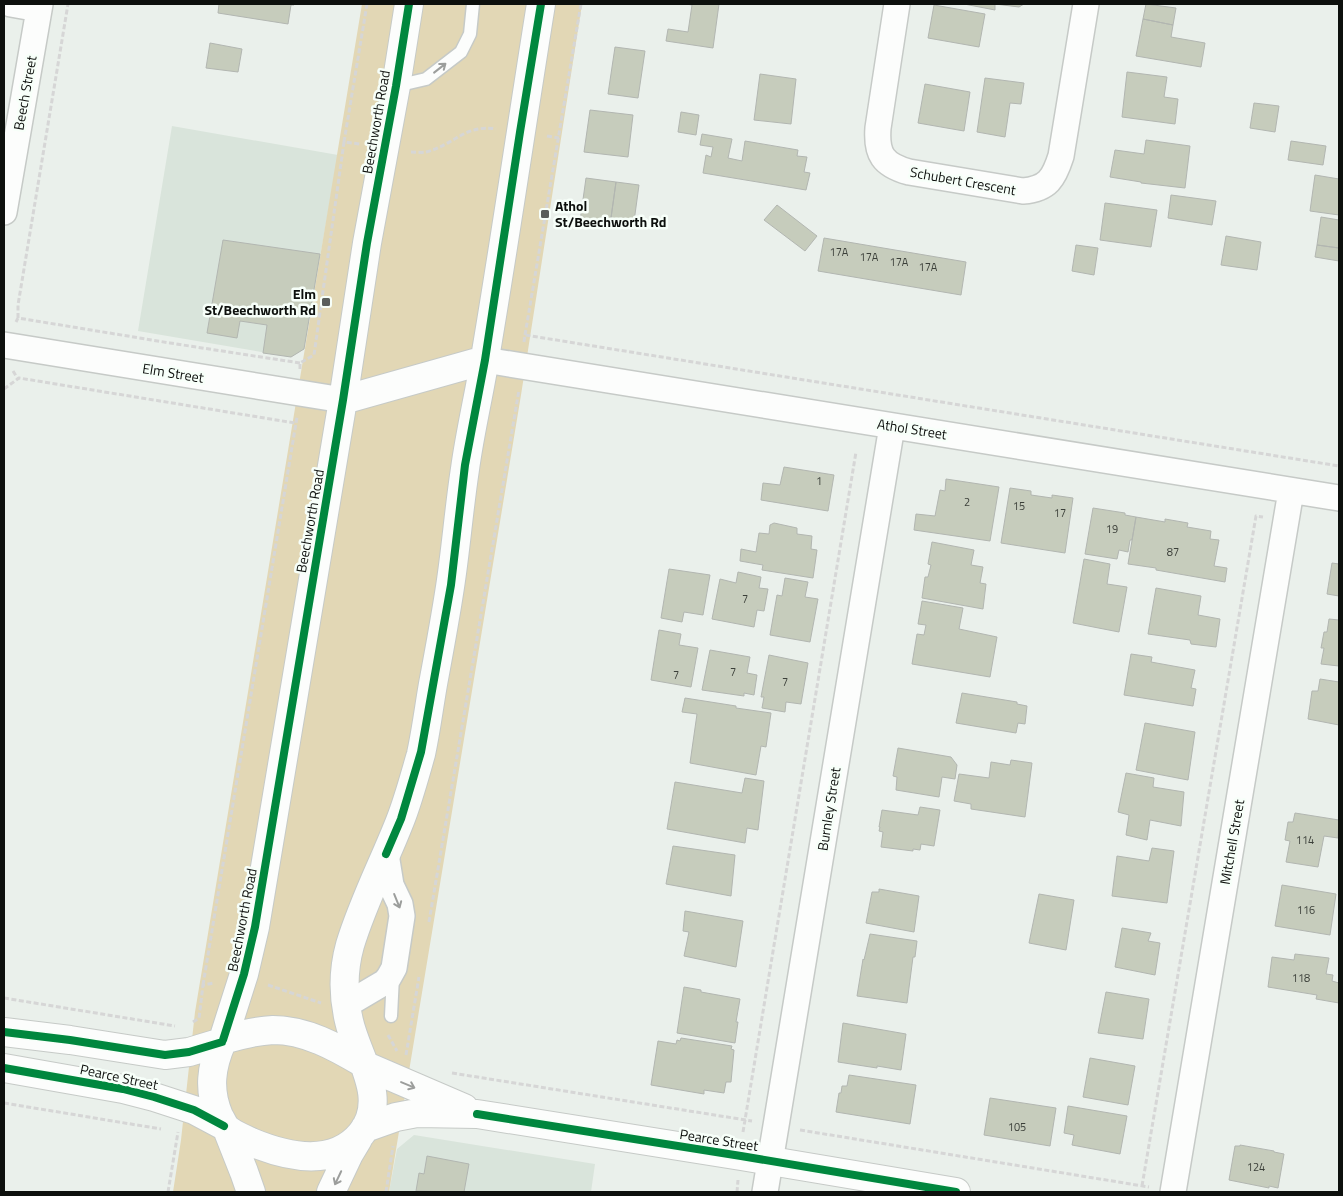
<svg xmlns="http://www.w3.org/2000/svg" width="1343" height="1196" viewBox="0 0 1343 1196" font-family="'Titillium Web',sans-serif">
<style>
.built{fill:#d9e4db}
.green{fill:#e2d7b5}
.building{fill:#c6ccbc;stroke:#b2b6b1}
.lines{fill:none;stroke-linecap:round;stroke-linejoin:round}
.lane-casing{stroke:#c6cac7;stroke-width:15}
.street-casing{stroke:#c6cac7;stroke-width:28}
.secondary-casing{stroke:#c6cac7;stroke-width:30}
.path{stroke:#d6d6d6;stroke-width:3;stroke-dasharray:5 2.5;stroke-linecap:butt}
.lane{stroke:#fcfdfc;stroke-width:12}
.street{stroke:#fcfdfc;stroke-width:25}
.secondary{stroke:#fcfdfc;stroke-width:28}
.cycleway-casing{stroke:#f7fff9;stroke-width:11}
.cycleway{stroke:#00873e;stroke-width:8}
.oneway{stroke:#9c9e9c}
.poi-dot{fill:#5a5e5b;stroke:#f7fff9;stroke-width:2}
.labels{text-anchor:middle;stroke-width:5;stroke-linejoin:round;paint-order:stroke}
.number-label{font-size:11px;fill:#3b3f39}
.street-label{font-size:14px;fill:#0d100d;stroke:#f7fff9}
.poi-label{font-size:14px;font-weight:bold;fill:#0d100d;stroke:#f7fff9;text-anchor:start}
</style>
<rect width="100%" height="100%" fill="#eaf0eb"/>
<path class="built" d="M172 126 338 155 304 349 291 357 138 331Z
M414 1135 595 1164 591 1192H389L397 1149Z"/>
<path class="green" d="M362 4H582L521 395 389 1192H173L181 1140 195 1012Z"/>
<path class="building" d="M219 4H294V5H291L288 24 218 13Z
M686 4H719L713 48 666 41 668 29 688 32 692 5Z
M964 4H1024L1019 7 995 4V10Z
M1146 4 1176 8 1173 25 1143 19Z
M934 5 985 14 979 47 928 38Z
M1143 19 1173 25 1171 37 1205 43 1201 67 1136 56Z
M210 43 242 49 238 72 206 68Z
M615 47 645 51 638 98 608 94Z
M1127 72 1167 77 1164 97 1178 99 1175 124 1122 117Z
M760 74 796 79 791 124 754 120Z
M985 78 1024 83 1021 104 1010 103 1005 137 977 132Z
M925 84 970 92 964 131 918 123Z
M1254 103 1279 106 1275 132 1250 128Z
M590 110 633 115 628 157 584 152Z
M681 112 699 115 696 135 678 132Z
M702 134 732 139 728 158 742 161 745 141 798 150 797 156 807 157 804 172 810 173 806 190 703 173 706 155 711 157 713 147 700 145Z
M1146 140 1190 146 1185 188 1141 183V182L1110 177 1115 150 1144 154Z
M1291 141 1326 146 1323 165 1288 160Z
M1315 175 1339 179V215L1310 211Z
M586 178 616 182 610 225 580 221Z
M616 182 639 185 633 229 610 225Z
M1171 195 1216 201 1212 225 1168 218Z
M1105 203 1157 210 1151 247 1100 240Z
M777 205 817 236 805 251 764 220Z
M1321 217 1339 220V248L1317 245Z
M1226 236 1261 242 1257 270 1221 265Z
M824 238 966 262 961 295 818 271Z
M223 240 320 254 304 349 291 357 263 353 267 325 240 321 237 338 207 333Z
M1076 245 1098 248 1094 275 1072 271Z
M1317 245 1339 248V261L1315 257Z
M784 467 834 475 828 511 761 500 763 483 780 485Z
M946 479 999 487 990 541 914 530 916 514 935 516 940 490 945 491Z
M1010 488 1031 491V495L1052 498V495L1073 498 1065 553 1001 543Z
M1093 508 1125 513V515L1136 517 1132 540H1130L1128 552 1119 550 1117 559 1085 554Z
M1136 517 1165 522V519L1188 523 1187 527 1211 531 1210 539 1219 540 1214 566 1227 568 1225 582 1156 570V568L1128 564Z
M774 523 797 528V534L812 536 811 549 817 550 813 578 762 570 763 565 740 561 741 549 756 552 759 533 769 534 770 525Z
M932 542 974 550 971 565 983 567 980 583 986 584 983 609 922 598 925 577H928L931 565 928 564Z
M1084 559 1110 564 1107 584 1127 587 1119 632 1073 623Z
M1339 562V596L1327 594 1332 563 1339 564Z
M669 569 710 575 703 615 684 612 682 622 661 618Z
M738 572 761 577 759 588 768 589 764 611 757 610 754 627 712 619 720 579 736 583Z
M785 578 808 582 805 597 818 599 810 642 770 635 777 595 782 596Z
M1156 588 1201 596 1198 615 1220 619 1216 647 1191 644 1190 640 1148 634Z
M922 601 963 608 959 629 997 637 990 677 912 664 917 634 924 635 926 625 918 624Z
M1329 619 1339 620V666L1321 664 1324 648H1321L1324 632H1327Z
M659 630 681 634 679 645 698 648 691 687 651 680Z
M710 650 750 657 747 673 757 675 754 695 744 693V696L702 690Z
M1131 654 1152 657 1151 662 1195 670 1191 688 1196 689 1193 706 1124 695Z
M769 655 808 663 801 704 786 702 785 712 762 708 764 697H761Z
M1320 679 1339 682V725L1308 719 1312 691H1318Z
M962 693 1017 702V704L1027 706 1025 724 1018 723 1016 733 956 723Z
M685 698 736 706V708L771 713 766 747 761 746 756 775 690 763 697 714 682 712Z
M1145 723 1195 732 1188 780 1136 770Z
M898 748 951 757 957 765 955 779 942 777 939 797 896 790 897 777 893 776Z
M1011 760 1032 763 1025 817 971 809V804L954 801 959 774 989 778 991 762 1010 765Z
M1126 773 1154 778 1153 787 1184 792 1181 826 1150 820 1147 840 1126 835 1129 815 1118 812Z
M745 778 764 781 758 830 747 828 745 843 667 829 675 782 742 793Z
M920 807 940 810 934 846 921 844 920 850 913 849V851L881 847 883 832 879 831 880 827H879L882 810 918 815Z
M1295 813 1339 820 1338 838 1324 836 1318 867 1286 862 1290 841 1285 840 1288 822H1293Z
M673 846 735 855 731 896 666 884Z
M1152 848 1174 851 1167 903 1112 896 1117 856 1149 861Z
M1282 885 1336 894 1330 935 1275 926Z
M879 889 919 896 914 932 866 923 872 892H879Z
M1039 894 1074 900 1066 950 1029 943Z
M685 911 743 921 736 967 684 956 689 932 683 931Z
M1122 928 1151 933 1148 941 1160 943 1155 975 1115 967Z
M870 934 917 941 915 957H913L907 1003 857 996 863 959 864 960Z
M1295 954 1329 958 1326 974 1333 975 1332 981 1339 983V1003L1316 999 1317 995 1268 987 1272 957 1294 960Z
M684 987 701 990V992L740 999 736 1022H738L735 1043 677 1033Z
M1106 992 1149 999 1143 1039 1098 1033Z
M843 1023 906 1034 901 1070 877 1066V1068L838 1062Z
M681 1038 732 1046 731 1049 734 1050 731 1082H726L724 1093 704 1090V1094L651 1085 658 1041 676 1044 677 1040 680 1041Z
M1090 1058 1135 1066 1128 1105 1083 1097Z
M849 1075 916 1085 910 1124 836 1112 839 1093H841L842 1086H847Z
M990 1098 1056 1108 1050 1146 984 1135Z
M1068 1106 1127 1116 1120 1154 1072 1145 1074 1135 1064 1133Z
M1240 1145 1274 1151V1152L1284 1154 1278 1188 1269 1186V1188L1229 1180 1235 1146H1240Z
M427 1156 469 1164 464 1192 416 1191 419 1173 424 1174Z"/>
<g class="lines">
<g class="lane-casing">
<path id="lane" d="M396 86 426 79 461 52 470 34 473 4
M391 1016 393 976"/>
</g>
<g class="street-casing">
<path id="street" d="M11 4 39 9
M897 4 878 128C876 154 883 165 909 172L1023 191C1048 189 1054 178 1061 156L1086 4
M4 212 40 4
M4 345 343 400
M485 360 1339 498
M346 1005 385 982 389 977 394 968 402 916 400 904 391 885 386 854
M765 1192 892 426
M1173 1192 1291 491"/>
</g>
<g class="secondary-casing">
<path id="secondary" d="M343 400 485 360
M4 1032 70 1040 165 1055 189 1052 222 1042
M223 1040 244 974 255 927 343 400 367 243 396 86 409 4
M363 1063C336 1047 306 1030 273 1030 256 1031 239 1035 223 1040L222 1042C211 1067 208 1090 219 1116 221 1119 224 1126 226 1128 232 1134 243 1138 251 1142 287 1157 333 1168 361 1134 390 1098 357 1058 349 1021 343 996 343 970 350 945 363 902 384 862 400 821 408 801 415 775 421 754 426 731 429 707 433 684 439 652 445 620 450 587 456 548 459 508 465 469 470 432 479 395 485 358 505 240 522 122 541 4
M364 1065 464 1108
M4 1068 123 1089 154 1097 194 1110 224 1126
M365 1128 396 1117 417 1113 477 1114 741 1156 956 1192
M227 1129 244 1172 251 1192
M331 1192 349 1154 358 1139"/>
</g>
<path class="path" d="M547 136 559 138
M344 142 367 4
M411 152C416 152 422 153 426 152 454 145 465 124 496 129
M18 318V305L68 4
M16 322 18 318 170 343 300 363
M525 335 581 4
M524 342 525 335 1339 466
M300 369V363L314 355 344 142 360 144
M13 371 18 379
M4 389 19 378 295 423
M429 922 519 390
M203 985 297 417
M268 985 321 1003
M4 998 175 1026
M193 1022 199 1018 203 985 214 983
M388 1035 397 1051
M406 1055 419 977
M452 1073 752 1121
M4 1103 161 1129
M800 1130 1149 1187
M743 1132 856 452
M1142 1186 1256 516 1263 517
M168 1192 178 1132
M386 1192 393 1146
M737 1192 738 1180"/>
<use href="#lane" class="lane"/>
<use href="#street" class="street"/>
<use href="#secondary" class="secondary"/>
<g class="cycleway-casing">
<path id="cycleway" d="M386 854 401 819 421 752 451 585 465 465 485 360 520 132 541 4
M4 1032 70 1040 165 1055 189 1052 222 1042
M223 1040 244 974 255 927 343 400 367 243 396 86 409 4
M4 1068 123 1089 154 1097 194 1110 224 1126
M477 1114 741 1156 956 1192"/>
</g>
<use href="#cycleway" class="cycleway"/>
</g>
<defs><path id="oneway-shaft" d="M-6 0H5M1.5-3L5.5 0L1.5 3" fill="none" stroke-width="1.6" stroke-linecap="round" stroke-linejoin="round" transform="scale(1.25)"/></defs>
<g class="oneway">
<use href="#oneway-shaft" transform="translate(440 68) rotate(-38)"/>
<use href="#oneway-shaft" transform="translate(397 901) rotate(68)"/>
<use href="#oneway-shaft" transform="translate(408 1085) rotate(23)"/>
<use href="#oneway-shaft" transform="translate(338 1178) rotate(115)"/>
</g>
<g class="poi-dot">
<rect x="540" y="209" width="10" height="10" rx="2.5"/>
<rect x="321" y="297" width="10" height="10" rx="2.5"/>
</g>
<g class="labels">
<g class="number-label">
<text x="839" y="256">17A</text>
<text x="869" y="261">17A</text>
<text x="899" y="266">17A</text>
<text x="928" y="271">17A</text>
<text x="819" y="485">1</text>
<text x="967" y="506">2</text>
<text x="1019" y="510">15</text>
<text x="1060" y="517">17</text>
<text x="1112" y="533">19</text>
<text x="1173" y="556">87</text>
<text x="745" y="603">7</text>
<text x="733" y="676">7</text>
<text x="676" y="679">7</text>
<text x="785" y="686">7</text>
<text x="1305" y="844">114</text>
<text x="1306" y="914">116</text>
<text x="1301" y="982">118</text>
<text x="1017" y="1131">105</text>
<text x="1256" y="1171">124</text>
</g>
<g class="street-label">
<text transform="translate(25 93) rotate(-80)" y="5">Beech Street</text>
<text transform="translate(376 122) rotate(-80)" y="5">Beechworth Road</text>
<text transform="translate(963 181) rotate(10)" y="5">Schubert Crescent</text>
<text transform="translate(173 373) rotate(9)" y="5">Elm Street</text>
<text transform="translate(912 429) rotate(9)" y="5">Athol Street</text>
<text transform="translate(310 521) rotate(-80)" y="5">Beechworth Road</text>
<text transform="translate(829 809) rotate(-81)" y="5">Burnley Street</text>
<text transform="translate(1232 842) rotate(-80)" y="5">Mitchell Street</text>
<text transform="translate(242 920) rotate(-79)" y="5">Beechworth Road</text>
<text transform="translate(119 1077) rotate(12)" y="5">Pearce Street</text>
<text transform="translate(719 1140) rotate(9)" y="5">Pearce Street</text>
</g>
<g class="poi-label">
<text x="555" y="211">Athol<tspan x="555" dy="16">St/Beechworth Rd</tspan></text>
<text x="316" y="299" text-anchor="end">Elm<tspan x="316" dy="16">St/Beechworth Rd</tspan></text>
</g>
</g>
<rect width="1343" height="1196" fill="none" stroke="#0d100d" stroke-width="10"/>
</svg>
